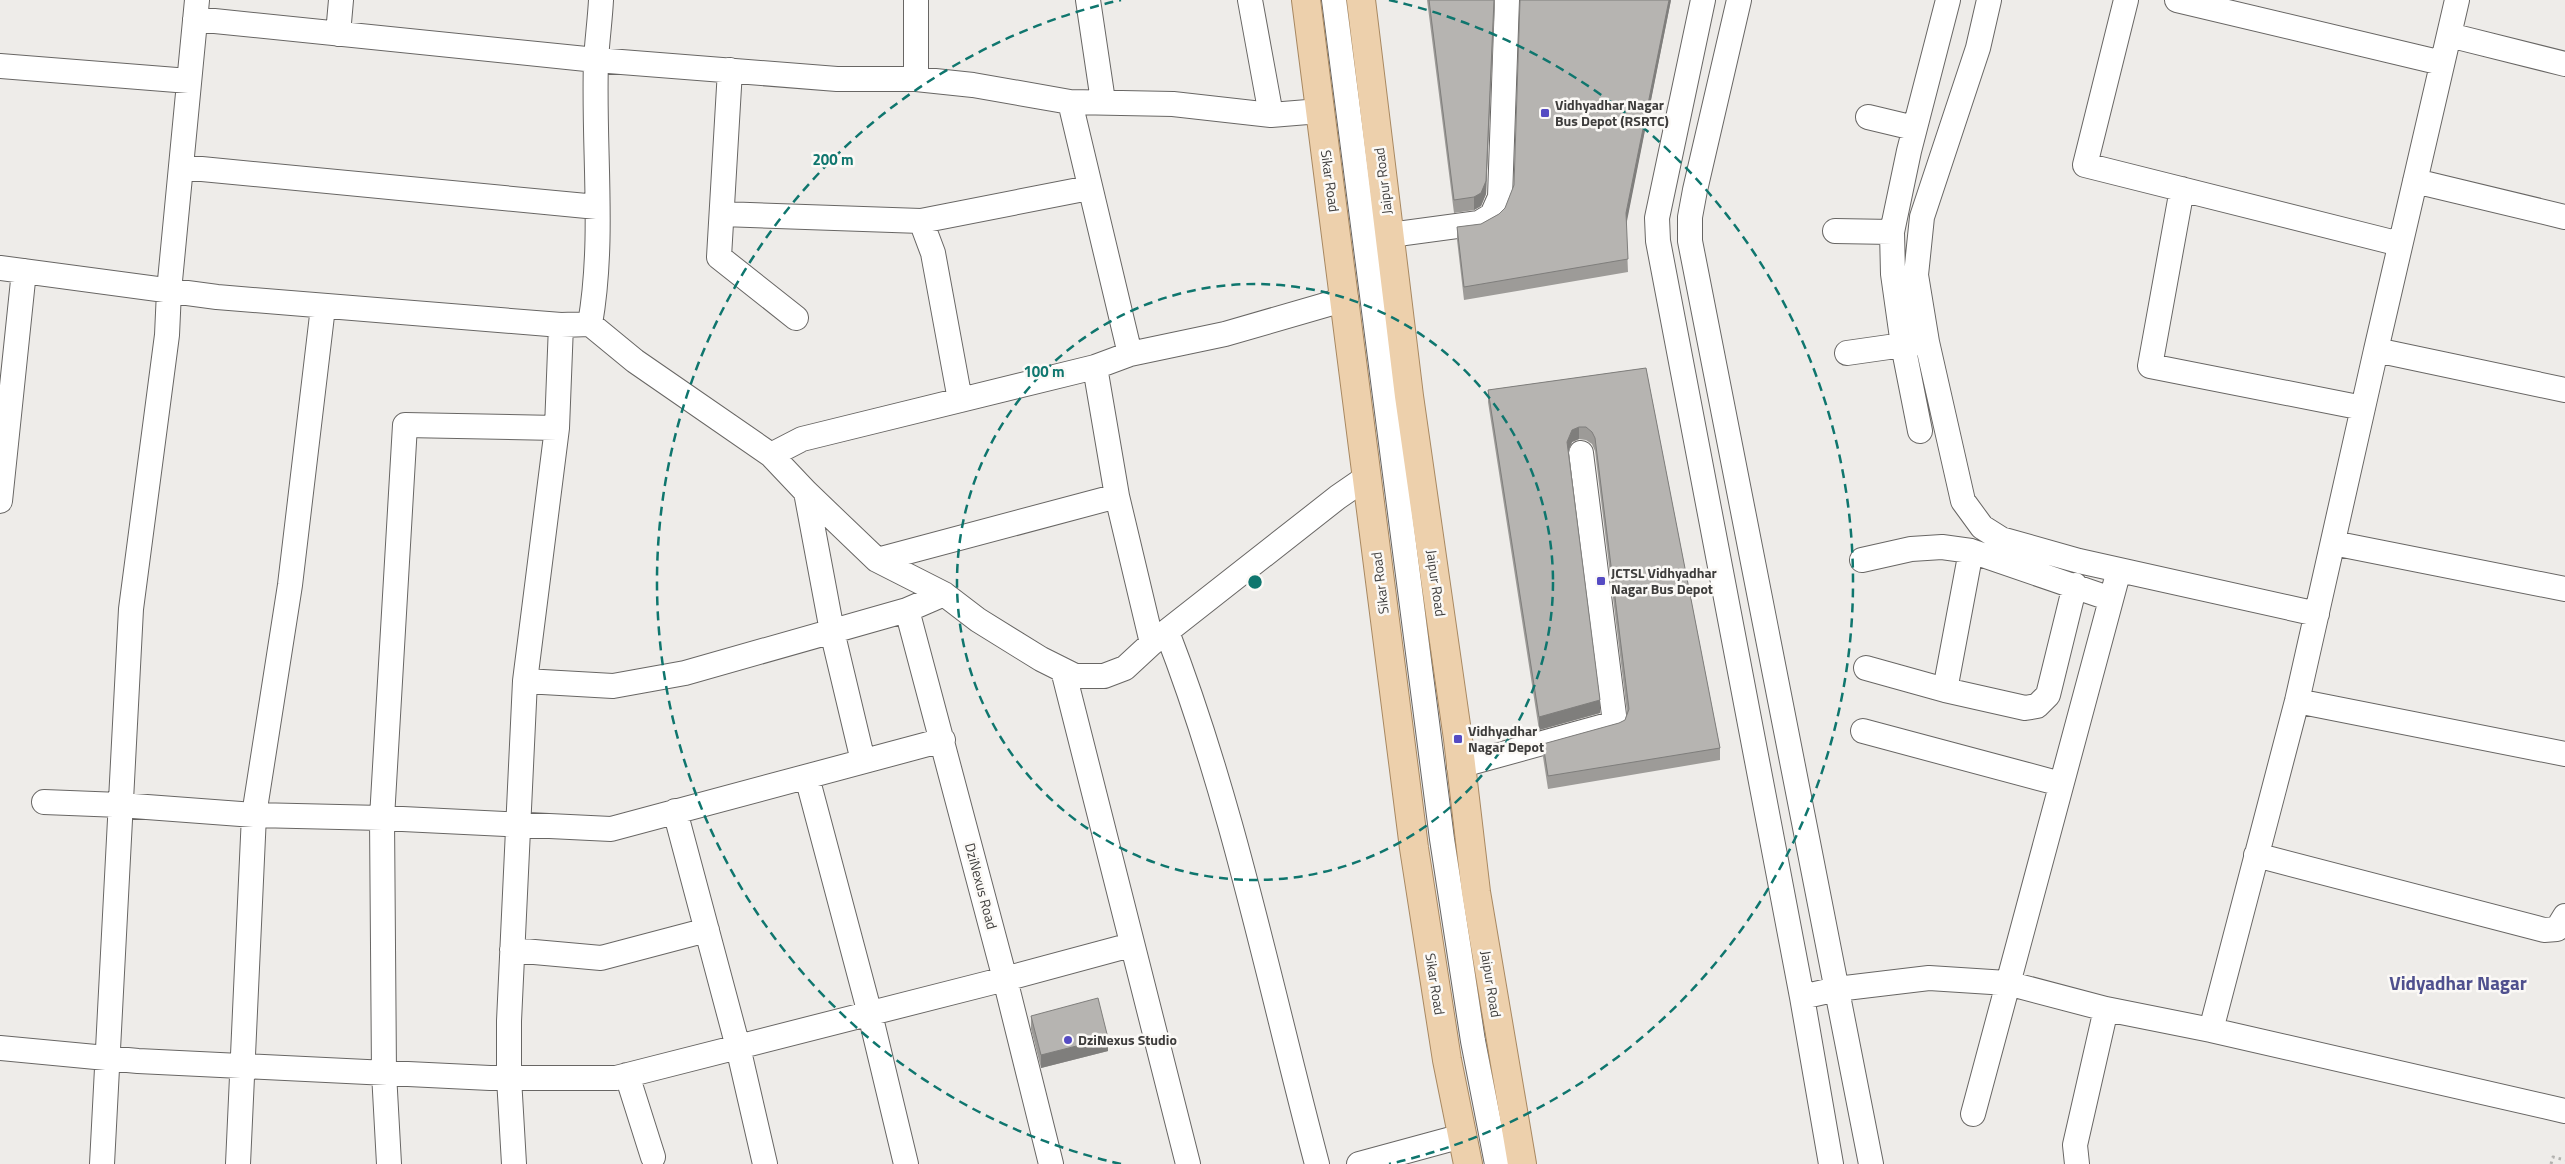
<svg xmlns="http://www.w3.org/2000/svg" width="2565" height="1164" viewBox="0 0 2565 1164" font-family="'Titillium Web',sans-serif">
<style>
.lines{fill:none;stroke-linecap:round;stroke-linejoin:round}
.minor-casing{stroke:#686664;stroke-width:26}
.major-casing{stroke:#a88861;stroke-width:30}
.path{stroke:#b2b1ae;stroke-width:3;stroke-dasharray:2.5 4;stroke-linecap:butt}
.minor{stroke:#fff;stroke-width:24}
.major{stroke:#edd0ac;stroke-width:28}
.wall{fill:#9d9b98}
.shaded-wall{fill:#7f7e7c}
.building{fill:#b6b4b1;stroke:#7f7e7c}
.ring{fill:none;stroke:#0f766e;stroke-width:2.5;stroke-dasharray:9 6}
.poi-dot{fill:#554bc3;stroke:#fbf9f6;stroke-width:2}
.labels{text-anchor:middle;stroke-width:5;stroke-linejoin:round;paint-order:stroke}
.poi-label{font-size:14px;font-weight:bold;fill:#3e3d3c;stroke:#fbf9f6;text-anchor:start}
.street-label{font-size:14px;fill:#3e3d3c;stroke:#fbf9f6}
.district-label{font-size:19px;font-weight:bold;fill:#4f508e;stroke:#fbf9f6}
.centre{fill:#0f766e;stroke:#fbf9f6;stroke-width:2.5}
.ring-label{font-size:15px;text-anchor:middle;font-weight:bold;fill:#0f766e;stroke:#fbf9f6;stroke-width:5;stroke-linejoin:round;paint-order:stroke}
</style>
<rect width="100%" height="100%" fill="#eeece9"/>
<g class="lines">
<g class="minor-casing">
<path id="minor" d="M916 0V79
M1088 0 1103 101
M1250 0 1271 115
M1334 0 1442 839 1473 1041 1497 1164
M1703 0 1657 218 1658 241 1802 997 1831 1164
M1739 0 1695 190 1690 217V241L1871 1164
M1989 0 1978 48 1922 217 1916 275 1927 342 1963 501 1982 527 2001 539 2079 561 2317 614
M2126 0 2085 165 2400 244
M2177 0 2442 63
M195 19 596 60 837 79H916L973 85 1070 102 1173 104 1271 115 1320 111
M338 34 341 0
M2449 35 2565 64
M0 66 189 81
M730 70 719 257 796 318
M1070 102 1130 354
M1868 117 1914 128
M181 167 597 207
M2415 181 2565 217
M2182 189 2150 366 2363 408
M722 214 921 221 1089 188
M921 221 933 253 960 400
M1835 231 1892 232
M1390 235 1479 223 1492 215 1500 197 1507 0
M0 268 217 297 561 325 590 324 635 361 771 455 806 492 877 560 944 594 978 620 1041 659 1075 676H1104L1125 668 1152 643 1338 497 1367 477
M590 324C605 238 593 148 596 61 597 41 600 20 601 0
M2376 350 2457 0
M1847 353 1917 343
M1095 367 1117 496 1152 643
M1920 431 1903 345 1893 274 1892 232 1909 151 1948 0
M771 455 802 439 1095 367 1130 354 1225 334 1346 299
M806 492 832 631 863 761
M0 501 24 271
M2333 543 2565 589
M877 560 1117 496
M1862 560 1911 549 1942 547 1971 551 2111 599
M907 610 1005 979 1051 1164
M1167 632C1233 802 1270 987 1317 1164
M1866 668 1945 690 2025 708 2037 706 2048 695 2075 585
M1063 670 1188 1164
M525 681 613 686 685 673 907 610 944 594
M1945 690 1971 551
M2297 701 2565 754
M1863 731 2061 784
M1459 766 1615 723 1581 453
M807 777 870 1014 906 1164
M44 802 120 805 254 815 382 818 611 829 943 740
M675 811 738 1047 765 1164
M2256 855 2544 930 2557 929 2565 916
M512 950 601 958 707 930
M1802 997 1837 989 1929 978 2007 983 2106 1009 2211 1030 2297 701 2376 350 2565 390
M2211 1030 2565 1111
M0 1048 138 1061 490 1078H616L1005 979 1131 945
M627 1075 653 1157
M1973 1114 2119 570
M102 1164 131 609 167 335 169 291 197 0
M238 1164 254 815 290 585 323 307
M389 1164 384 1073 382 818 405 425 557 428
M514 1164 509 1078V1021L525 681 557 428 561 325
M1359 1164 1462 1136
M2077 1164 2075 1145 2106 1009"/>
</g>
<g class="major-casing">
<path id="major" d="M1306 0 1414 848 1447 1060 1468 1164
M1361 0 1409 396 1458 739 1476 892 1522 1164"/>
</g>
<path class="path" d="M2551 1164 2553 1157 2565 1160"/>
<use href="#minor" class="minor"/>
<use href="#major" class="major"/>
</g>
<path class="wall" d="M1427 0H1495L1486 194 1481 206 1474 210 1454 213Z
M1671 0 1626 223 1628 272 1464 300 1457 240V227L1481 224 1499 214 1505 208 1514 185Z
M1646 368 1720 748V760L1548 789 1543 757V744L1619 723 1625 720 1627 712 1595 451 1592 444 1586 440 1579 439 1572 442 1569 452 1600 713 1539 730 1488 402V390Z
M1031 1016 1108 1051 1041 1068 1031 1029Z"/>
<path class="shaded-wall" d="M1494 0 1486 194 1481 206 1474 210V197Z
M1669 0H1671L1626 226V213Z
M1579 427V439L1572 442 1567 455V442L1572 430Z
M1600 700V713L1539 730V717Z
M1108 1038V1051L1041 1068V1055Z"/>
<path class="building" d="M1429 0H1494L1486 181 1481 193 1474 197 1454 200Z
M1520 0H1669L1626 213 1628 259 1464 287 1457 227 1481 224 1499 214 1505 208 1514 185Z
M1646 368 1720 748 1548 776 1543 744 1619 723 1625 720 1629 709 1595 438 1592 432 1586 427H1579L1572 430 1567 442 1600 700 1539 717 1488 390Z
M1098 998 1108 1038 1041 1055 1031 1016Z"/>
<g class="ring">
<circle cx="1255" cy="582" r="298"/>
<path d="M1121 1164A597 597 0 0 1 1121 0M1389 0A597 597 0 0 1 1389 1164"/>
</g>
<g class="poi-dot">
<rect x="1540" y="108" width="10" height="10" rx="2.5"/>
<rect x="1596" y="576" width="10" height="10" rx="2.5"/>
<rect x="1453" y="734" width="10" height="10" rx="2.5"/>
<circle cx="1068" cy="1040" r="5"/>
</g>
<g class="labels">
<g class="poi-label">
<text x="1555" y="110">Vidhyadhar Nagar<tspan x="1555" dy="16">Bus Depot (RSRTC)</tspan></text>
<text x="1611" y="578">JCTSL Vidhyadhar<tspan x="1611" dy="16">Nagar Bus Depot</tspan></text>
<text x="1468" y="736">Vidhyadhar<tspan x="1468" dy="16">Nagar Depot</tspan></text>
<text x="1078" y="1045">DziNexus Studio</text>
</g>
<g class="street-label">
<text transform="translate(1330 181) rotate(82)" y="5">Sikar Road</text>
<text transform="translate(1383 181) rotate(-97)" y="5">Jaipur Road</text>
<text transform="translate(1380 583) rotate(-97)" y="5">Sikar Road</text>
<text transform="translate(1436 583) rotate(82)" y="5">Jaipur Road</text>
<text transform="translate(981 886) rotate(75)" y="5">DziNexus Road</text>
<text transform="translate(1435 984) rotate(81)" y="5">Sikar Road</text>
<text transform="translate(1491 984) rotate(81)" y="5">Jaipur Road</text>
</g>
<g class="district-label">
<text x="2458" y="990">Vidyadhar Nagar</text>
</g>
</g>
<circle cx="1255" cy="582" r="8" class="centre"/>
<g class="ring-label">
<text x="833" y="165">200 m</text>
<text x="1044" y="377">100 m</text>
</g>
</svg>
